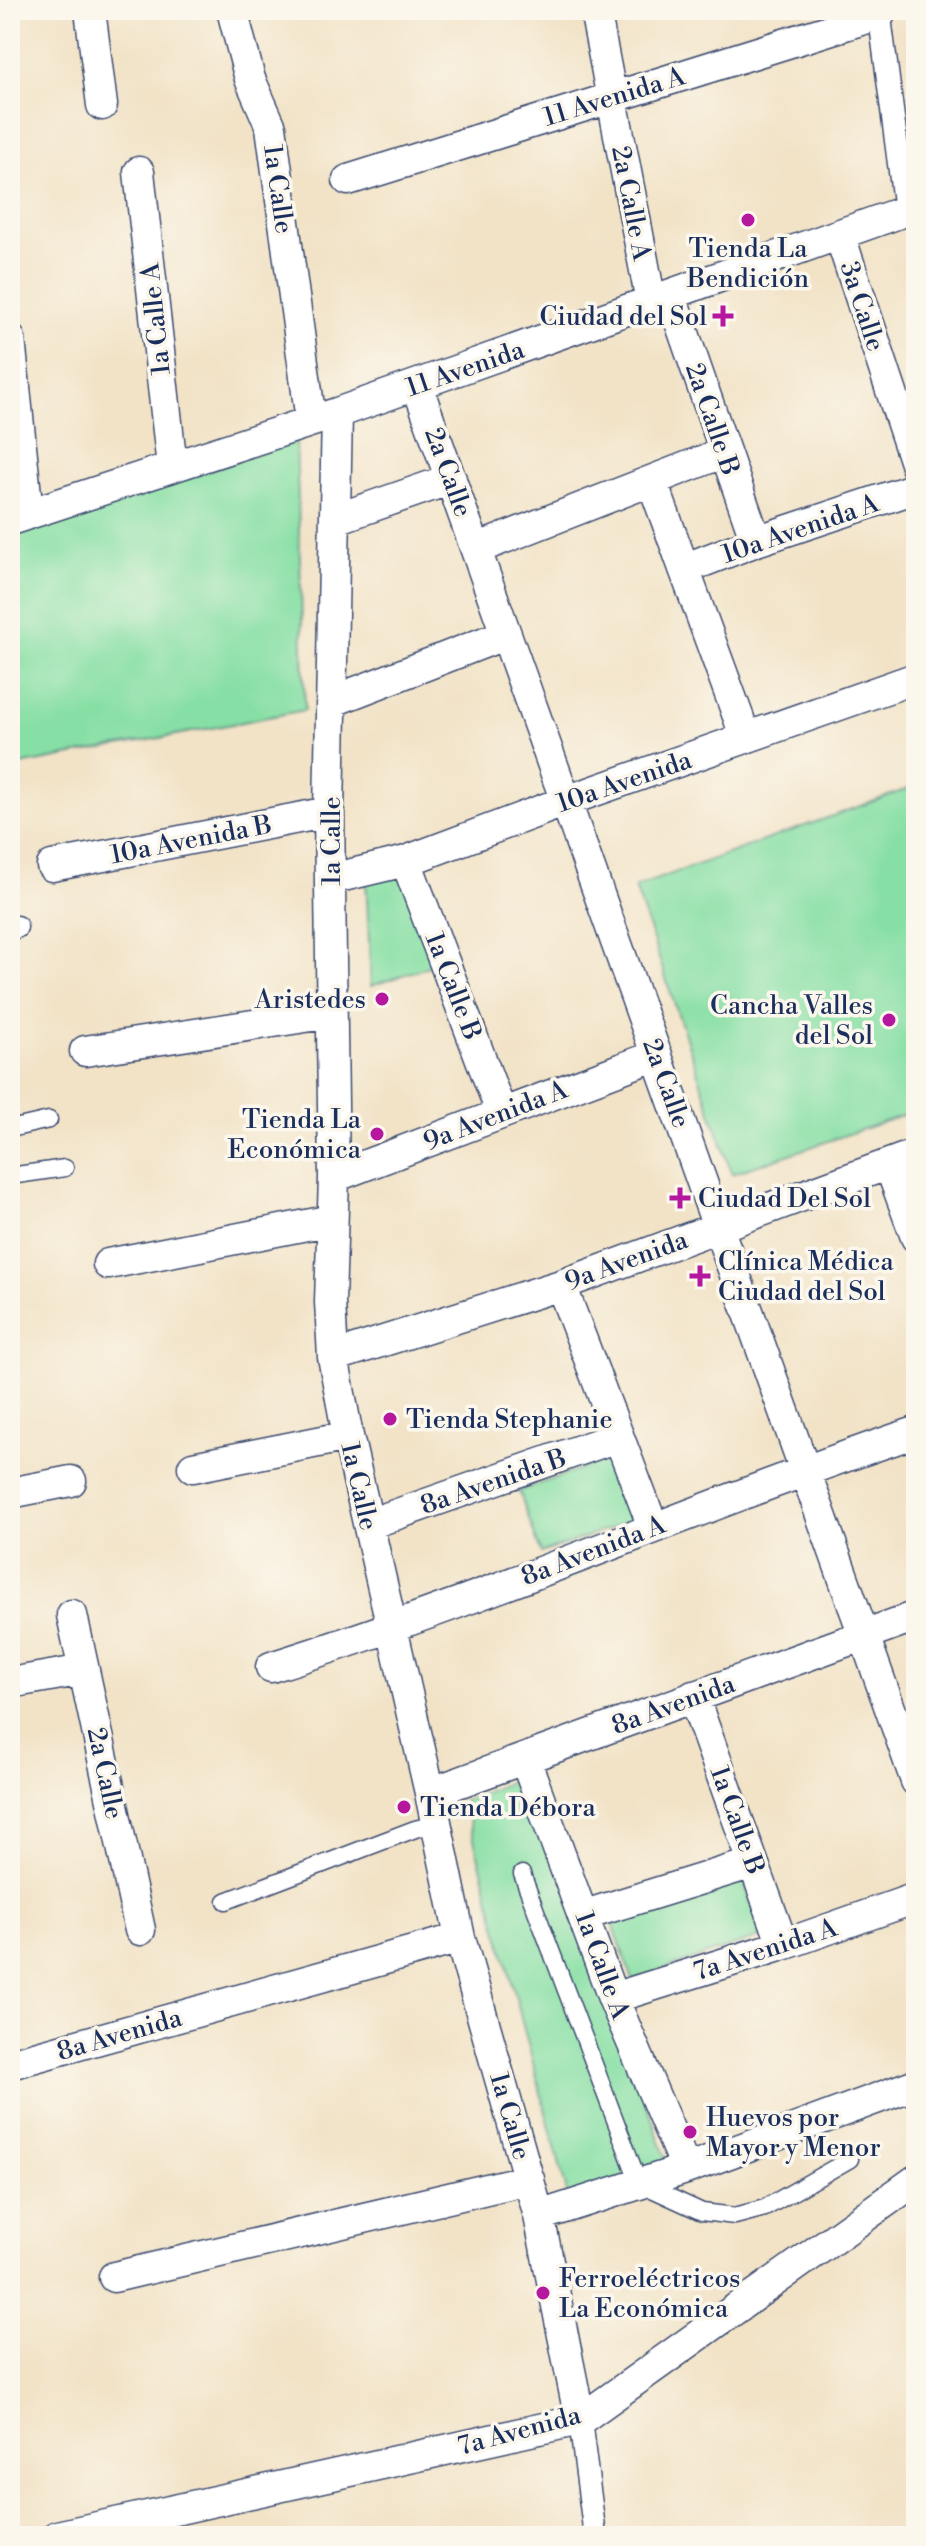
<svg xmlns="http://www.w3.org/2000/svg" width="926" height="2546" viewBox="0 0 926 2546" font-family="'Libre Bodoni',serif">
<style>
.green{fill:#86dfa4;stroke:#508781;stroke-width:2}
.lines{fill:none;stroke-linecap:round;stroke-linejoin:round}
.service-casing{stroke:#3b4a6e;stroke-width:19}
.pedestrian-casing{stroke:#3b4a6e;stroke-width:25}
.minor-casing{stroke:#3b4a6e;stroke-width:33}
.service{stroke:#fff;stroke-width:16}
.pedestrian{stroke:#fff;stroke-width:22}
.minor{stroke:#fff;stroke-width:30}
.poi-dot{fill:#b5179e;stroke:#fbf7ec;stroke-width:3}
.labels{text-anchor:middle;stroke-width:7;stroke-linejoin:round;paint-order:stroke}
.street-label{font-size:26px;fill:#1b2f5e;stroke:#fbf7ec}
.poi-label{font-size:26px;fill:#1b2f5e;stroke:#fbf7ec;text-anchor:start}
</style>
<rect width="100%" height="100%" fill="#fbf7ec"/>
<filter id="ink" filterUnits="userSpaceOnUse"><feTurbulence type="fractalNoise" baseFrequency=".0125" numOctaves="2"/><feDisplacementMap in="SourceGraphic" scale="16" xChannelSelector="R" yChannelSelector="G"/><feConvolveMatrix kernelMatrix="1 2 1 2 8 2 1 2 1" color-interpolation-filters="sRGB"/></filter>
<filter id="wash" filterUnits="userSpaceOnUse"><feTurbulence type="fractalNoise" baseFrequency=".006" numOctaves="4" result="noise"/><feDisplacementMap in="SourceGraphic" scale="32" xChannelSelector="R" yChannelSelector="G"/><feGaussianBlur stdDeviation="1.8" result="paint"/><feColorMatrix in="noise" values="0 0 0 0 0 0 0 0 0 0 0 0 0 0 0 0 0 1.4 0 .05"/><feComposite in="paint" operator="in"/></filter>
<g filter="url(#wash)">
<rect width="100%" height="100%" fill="#f2e3c7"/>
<path class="green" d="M296 441 305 710 10 767V536Z
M916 786V1111L732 1174 635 887Z
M404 866 441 962 371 986 366 877Z
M612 1458 634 1520 541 1553 519 1491Z
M532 1773 668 2165 569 2200 464 1801Z
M741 1874 763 1936 632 1980 611 1917Z"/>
</g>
<g filter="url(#ink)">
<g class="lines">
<g class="service-casing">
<path id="service" d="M10 1129 49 1120
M10 1176 65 1168
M522 1874 639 2183 702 2212 735 2216 765 2208 850 2159
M226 1901 415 1829 435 1824"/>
</g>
<g class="pedestrian-casing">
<path id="pedestrian" d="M879 10 905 210
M10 928 16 927
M580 2420 595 2536"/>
</g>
<g class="minor-casing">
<path id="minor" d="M90 10 102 105
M232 10 250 79 271 127 311 421
M595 10 651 302
M139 172 172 467
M348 180 880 14
M840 236 916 466
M671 296 756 541
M10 339 28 514
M417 385 916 1781
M337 413 329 812 334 1177 330 1302 333 1357 348 1436 430 1793 460 1938 539 2216 580 2420
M652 481 746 738
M336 519 451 479
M10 520 337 413 916 207
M476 549 725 452
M684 569 756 541 916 488
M333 701 506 634
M406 861 501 1112
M52 866 329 812
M331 879 406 861 566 801 916 678
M85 1051 331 1013
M889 1164 916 1237
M334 1177 657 1055
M108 1264 332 1220
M561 1285 653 1527
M333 1357 561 1285 916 1154
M193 1467 348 1436
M10 1493 71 1481
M369 1524 617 1437
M72 1615 140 1930
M271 1667C489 1599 699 1505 916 1432
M10 1683 84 1670
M693 1696 783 1945
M525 1759 613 1998 686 2169
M430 1793 916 1616
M585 1915 753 1863
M613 1998 783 1945 916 1898
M10 2064 460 1938
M539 2216 686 2169 916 2084
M114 2277 529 2179
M57 2536 580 2420 916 2180"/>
</g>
<use href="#service" class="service"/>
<use href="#pedestrian" class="pedestrian"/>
<use href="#minor" class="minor"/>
</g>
</g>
<g class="poi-dot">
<circle cx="748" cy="220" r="8"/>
<path d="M719 304h8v8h8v8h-8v8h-8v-8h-8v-8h8z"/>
<circle cx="382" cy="999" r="8"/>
<circle cx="889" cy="1020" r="8"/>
<circle cx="377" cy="1134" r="8"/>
<path d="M676 1186h8v8h8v8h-8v8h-8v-8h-8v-8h8z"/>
<path d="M696 1264h8v8h8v8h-8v8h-8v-8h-8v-8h8z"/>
<circle cx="390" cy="1419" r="8"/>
<circle cx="404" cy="1807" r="8"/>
<circle cx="690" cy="2132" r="8"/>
<circle cx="543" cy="2293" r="8"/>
</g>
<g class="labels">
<g class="street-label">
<text transform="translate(614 96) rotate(-17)" y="9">11 Avenida A</text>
<text transform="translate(279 189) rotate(82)" y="9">1a Calle</text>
<text transform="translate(632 203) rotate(79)" y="9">2a Calle A</text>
<text transform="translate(863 306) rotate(72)" y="9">3a Calle</text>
<text transform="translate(155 319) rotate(-96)" y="9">1a Calle A</text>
<text transform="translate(465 368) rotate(-19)" y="9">11 Avenida</text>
<text transform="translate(713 419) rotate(71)" y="9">2a Calle B</text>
<text transform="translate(449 472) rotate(70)" y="9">2a Calle</text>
<text transform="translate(800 528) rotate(-19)" y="9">10a Avenida A</text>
<text transform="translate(624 781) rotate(-19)" y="9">10a Avenida</text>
<text transform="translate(191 839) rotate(-11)" y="9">10a Avenida B</text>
<text transform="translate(331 841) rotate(-90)" y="9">1a Calle</text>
<text transform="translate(454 986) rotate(69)" y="9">1a Calle B</text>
<text transform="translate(667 1083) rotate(70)" y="9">2a Calle</text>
<text transform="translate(495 1115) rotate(-21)" y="9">9a Avenida A</text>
<text transform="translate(626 1260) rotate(-20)" y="9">9a Avenida</text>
<text transform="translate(493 1481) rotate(-19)" y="9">8a Avenida B</text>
<text transform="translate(360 1486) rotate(77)" y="9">1a Calle</text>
<text transform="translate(593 1550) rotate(-21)" y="9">8a Avenida A</text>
<text transform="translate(673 1704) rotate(-20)" y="9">8a Avenida</text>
<text transform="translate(106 1773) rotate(78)" y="9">2a Calle</text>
<text transform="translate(738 1820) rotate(70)" y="9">1a Calle B</text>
<text transform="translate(765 1949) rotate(-18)" y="9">7a Avenida A</text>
<text transform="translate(603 1965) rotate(70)" y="9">1a Calle A</text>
<text transform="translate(119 2034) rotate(-16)" y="9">8a Avenida</text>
<text transform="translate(511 2116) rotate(74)" y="9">1a Calle</text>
<text transform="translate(519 2430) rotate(-15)" y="9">7a Avenida</text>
</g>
<g class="poi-label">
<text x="748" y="257" text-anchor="middle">Tienda La<tspan x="748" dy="30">Bendición</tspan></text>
<text x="707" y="325" text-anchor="end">Ciudad del Sol</text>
<text x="366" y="1008" text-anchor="end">Aristedes</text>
<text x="873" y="1014" text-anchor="end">Cancha Valles<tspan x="873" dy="30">del Sol</tspan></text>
<text x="361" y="1128" text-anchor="end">Tienda La<tspan x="361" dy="30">Económica</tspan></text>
<text x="698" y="1207">Ciudad Del Sol</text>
<text x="718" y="1270">Clínica Médica<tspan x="718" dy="30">Ciudad del Sol</tspan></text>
<text x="406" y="1428">Tienda Stephanie</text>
<text x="420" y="1816">Tienda Débora</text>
<text x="706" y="2126">Huevos por<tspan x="706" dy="30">Mayor y Menor</tspan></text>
<text x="559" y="2287">Ferroeléctricos<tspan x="559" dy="30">La Económica</tspan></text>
</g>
</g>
<rect width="926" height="2546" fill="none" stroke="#fbf7ec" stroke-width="40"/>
</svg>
